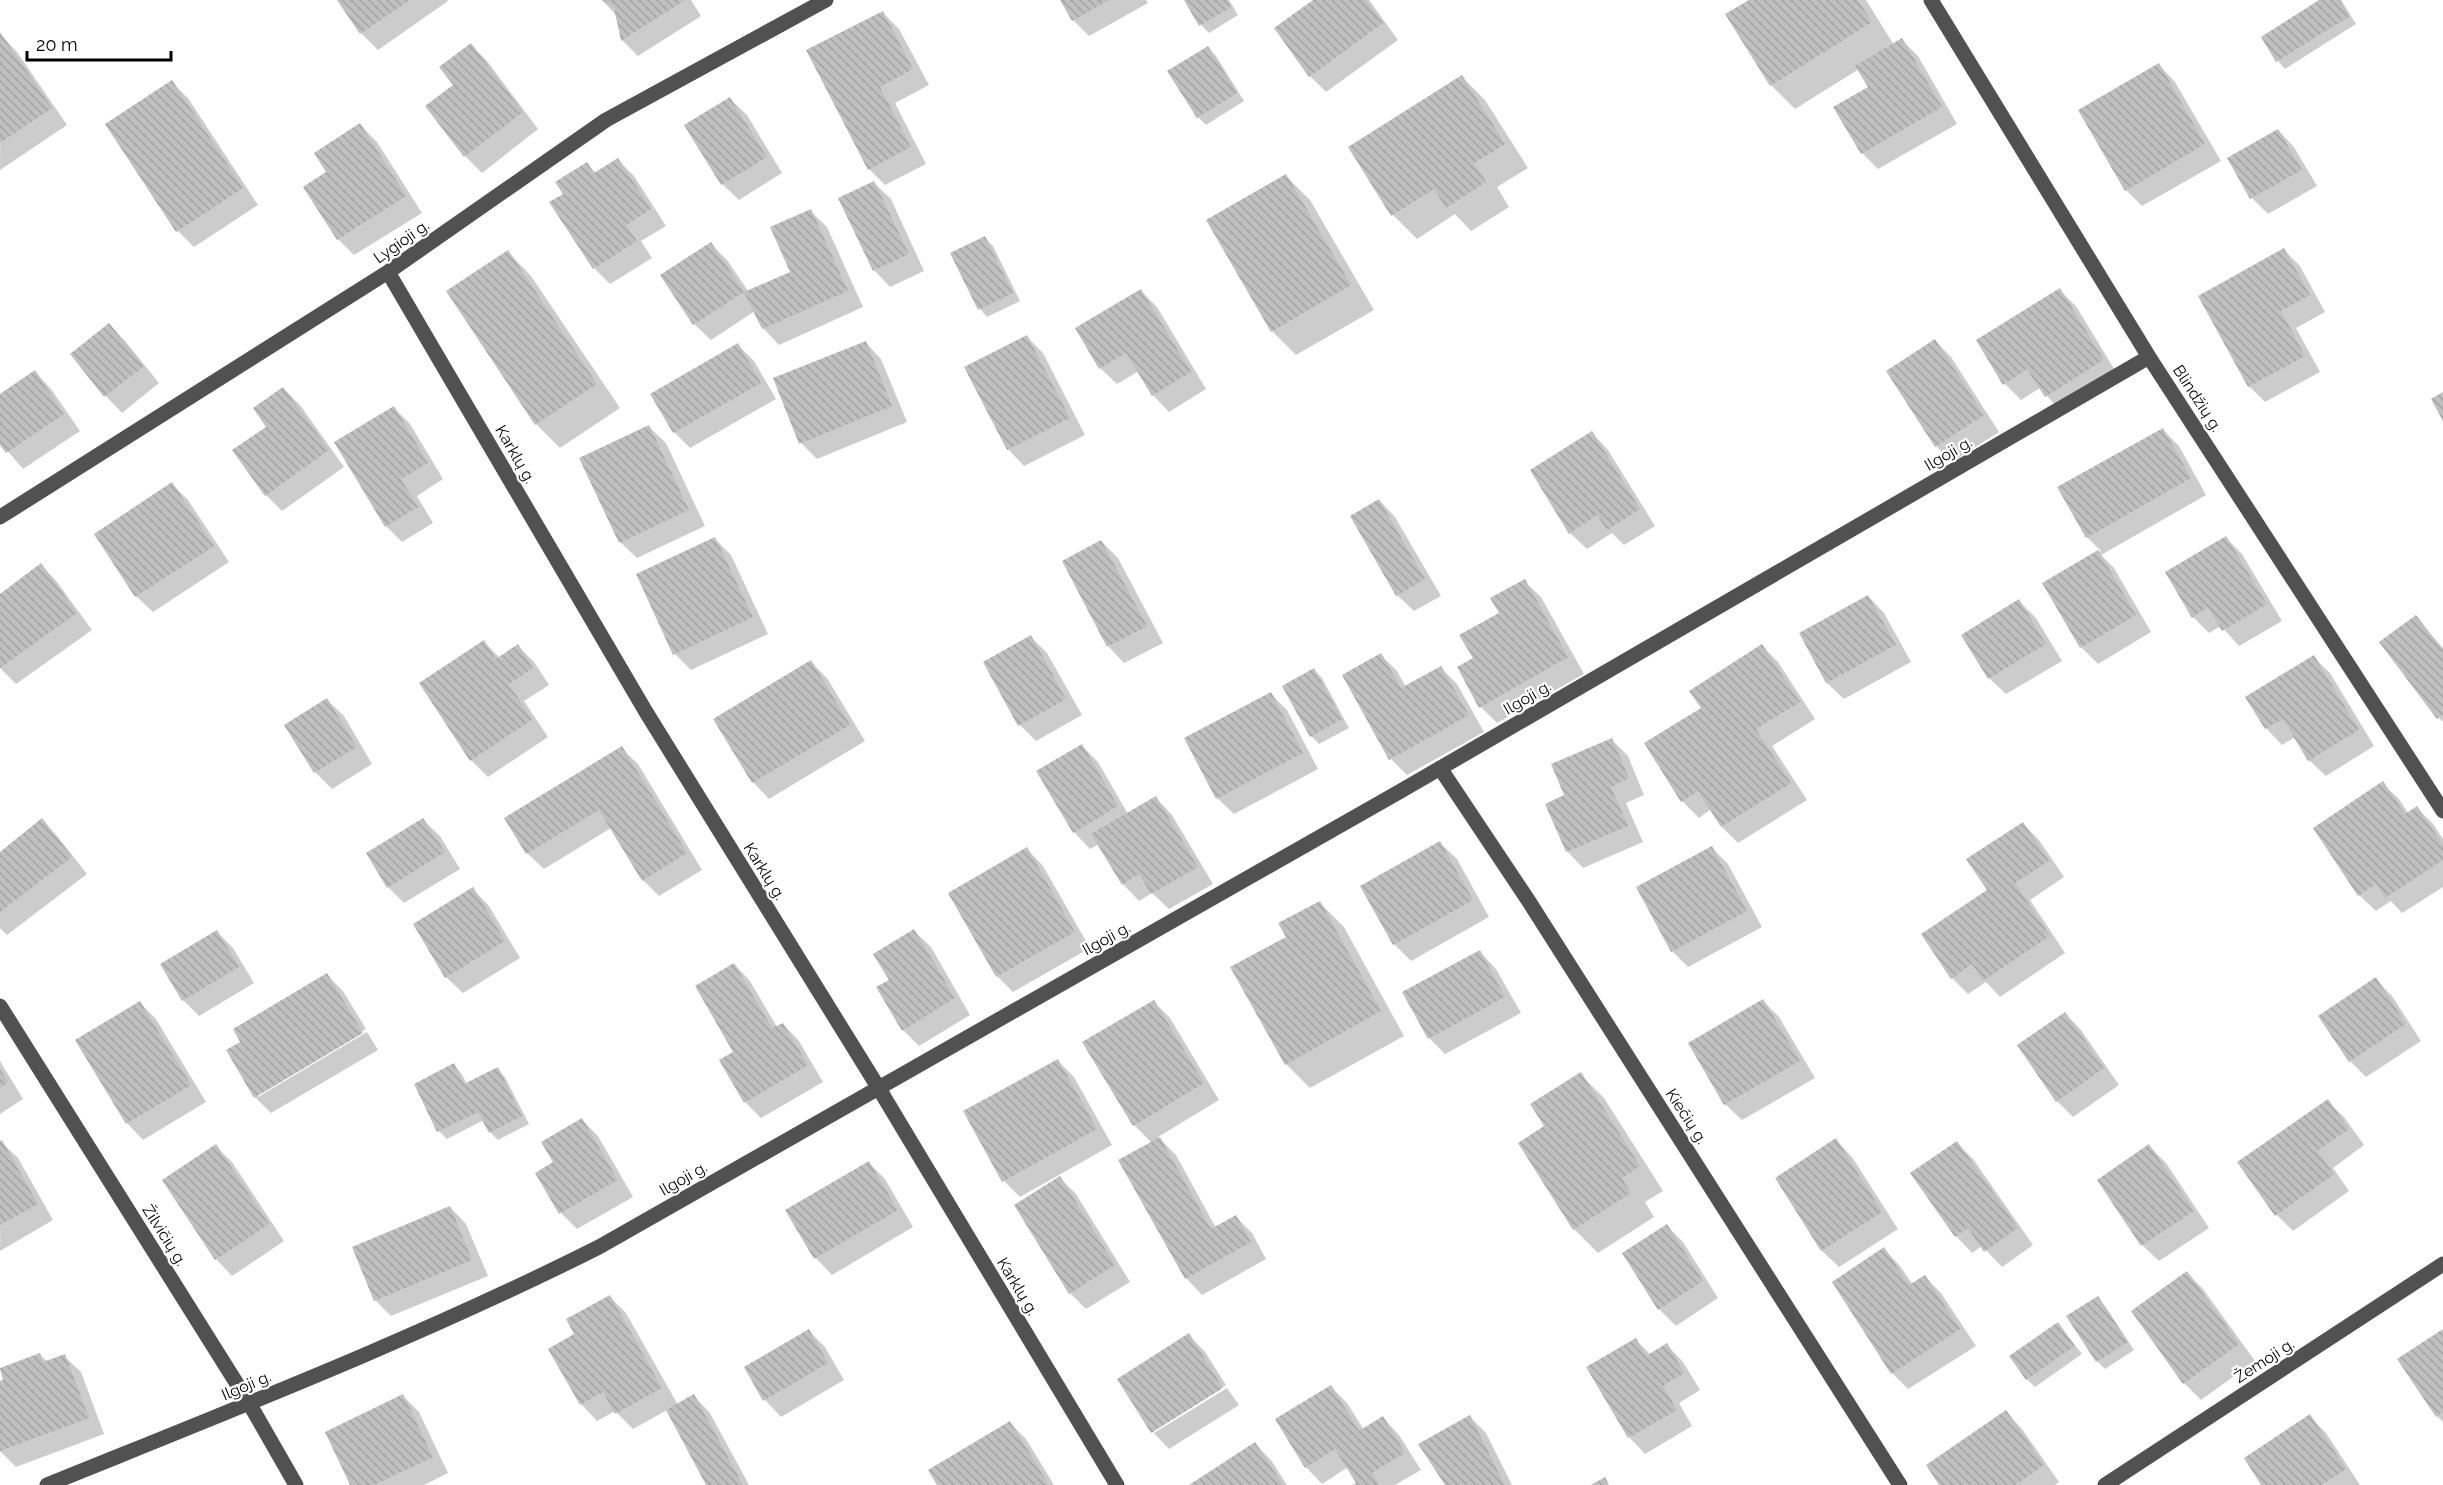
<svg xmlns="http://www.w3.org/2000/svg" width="2443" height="1485" viewBox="0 0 2443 1485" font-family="Raleway,sans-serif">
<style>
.shadow{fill:#0003}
.building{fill:url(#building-back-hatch)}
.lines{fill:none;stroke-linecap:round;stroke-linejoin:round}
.minor{stroke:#515151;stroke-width:15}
.labels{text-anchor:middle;stroke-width:4.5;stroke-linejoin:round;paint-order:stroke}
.street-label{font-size:16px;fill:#000;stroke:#fff}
</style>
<defs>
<pattern id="building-back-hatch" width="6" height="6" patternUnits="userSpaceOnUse" patternTransform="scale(1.5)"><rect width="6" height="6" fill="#c0c0c0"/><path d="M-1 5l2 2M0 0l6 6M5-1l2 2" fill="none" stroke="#a3a3a3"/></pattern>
</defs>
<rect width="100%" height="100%" fill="#fff"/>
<path class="shadow" d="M338 0H447L448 1 378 50 361 33Z
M602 0H691L701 16 638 56 622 40 615 14Z
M1062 0H1146L1148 3 1089 36 1073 20Z
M1185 0H1229L1238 15 1209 33 1201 25Z
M1316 0H1369L1398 40 1326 92 1310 76Z
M1752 0H1866L1894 45 1902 40 1918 56 1957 124 1878 169 1862 153 1870 87 1859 69 1795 109 1771 85 1727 15Z
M2322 0H2341L2356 24 2285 69 2278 61 2263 38Z
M883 13 899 29 929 85 895 103 926 164 885 185 869 169Z
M1 35 17 52 67 125 0 170Z
M471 45 487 61 538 129 482 173 465 156 427 107 455 86Z
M1208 48 1216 56 1244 101 1206 125 1198 117Z
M2159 65 2175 82 2221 161 2142 206 2126 190Z
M1461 76 1485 100 1528 168 1497 187 1509 207 1471 231 1455 214 1417 239 1393 215 1350 147Z
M171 82 188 98 258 205 194 247 178 231Z
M730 99 747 115 782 173 739 200 722 184Z
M360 125 377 142 422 213 354 255 338 239 328 173Z
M2278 130 2294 147 2317 186 2268 214 2252 198Z
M618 160 634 176 666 226 641 241 652 258 610 284 594 268 565 194 587 164 597 174Z
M1286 176 1310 200 1374 310 1296 355 1272 331Z
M874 183 891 199 924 271 890 287 874 270Z
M810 211 827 227 863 307 779 345 763 328 755 311 711 340 694 324 711 244 727 260 748 291 792 273Z
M985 238 993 246 1020 301 987 317 980 309Z
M2284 250 2300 266 2325 312 2296 328 2320 372 2265 402 2249 386Z
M508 252 531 276 620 408 560 448 536 424 448 292Z
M2059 290 2076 306 2119 377 2062 413 2040 388 2021 400 2005 384Z
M1141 291 1157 307 1206 389 1169 412 1153 395 1139 371 1117 384 1100 368Z
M109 325 125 341 159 383 122 413 106 396 72 354Z
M1027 337 1043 353 1085 435 1024 466 1008 449Z
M1935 341 1951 357 1999 432 1952 462 1936 446Z
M865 342 881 359 907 422 817 459 801 443Z
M738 345 754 361 776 399 690 448 674 432Z
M35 372 51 389 80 431 23 469 0 442V396Z
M283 388 300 405 344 467 282 511 266 495 268 427Z
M394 408 410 424 443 479 417 496 433 523 402 542 386 526Z
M649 427 666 443 705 526 637 558 620 542Z
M2163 430 2179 446 2206 495 2101 555 2114 568 2151 632 2098 664 2081 647 2044 584 2101 551 2087 537Z
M1592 433 1608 450 1655 526 1624 545 1612 533 1587 549 1570 533Z
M172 484 188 500 229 562 153 612 136 596Z
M1379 500 1395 517 1441 596 1414 611 1397 595Z
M714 538 731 555 768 634 691 670 675 654Z
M2226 538 2242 554 2282 621 2239 646 2221 626 2209 633 2193 617Z
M1101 541 1118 558 1163 643 1124 663 1108 646Z
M41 565 57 582 92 630 16 684 0 668V596Z
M1524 581 1541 597 1584 674 1497 723 1481 707 1475 659Z
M1868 596 1884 613 1911 662 1844 699 1827 683 1801 634Z
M2019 601 2036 618 2062 661 2006 694 1989 678Z
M2415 617 2443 648V722L2439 718Z
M1031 637 1047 653 1082 715 1036 741 1020 725Z
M484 642 500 658 518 646 534 662 549 685 524 701 548 737 488 777 471 760 421 683Z
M1762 646 1778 662 1815 719 1772 746 1807 800 1738 843 1722 827 1711 809 1699 818 1682 801 1646 744 1703 709Z
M1381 655 1397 671 1406 687 1441 668 1457 684 1484 732 1407 775 1391 759Z
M2313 657 2330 673 2374 746 2326 776 2309 760 2295 737 2282 745 2266 728Z
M811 662 827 678 865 741 769 799 753 782 715 719Z
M1314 670 1322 678 1349 728 1319 744 1311 736Z
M1271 694 1287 710 1318 769 1234 814 1217 798Z
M327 700 344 716 372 764 332 789 316 773 287 726Z
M1611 739 1628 756 1644 795 1626 803 1643 842 1583 868 1567 851 1566 796Z
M1082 746 1098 762 1128 814 1156 798 1172 815 1213 884 1169 909 1152 893 1139 901 1123 884 1099 844 1090 849 1074 832Z
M621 748 638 764 702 870 659 896 643 880 611 828 544 869 527 853Z
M2382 783 2399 799 2408 813 2417 808 2433 824 2443 839V887L2402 913 2391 901 2376 911 2359 895Z
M42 820 58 837 87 874 7 935 0 928V854Z
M423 820 440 836 460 869 404 903 388 887Z
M2023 824 2039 840 2064 877 2030 900 2065 953 2000 997 1986 982 1968 994 1952 978 1989 891Z
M1440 843 1457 859 1489 917 1411 961 1394 944Z
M1712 848 1728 864 1762 927 1688 967 1672 951Z
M1027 849 1043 866 1090 948 1013 992 997 976Z
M473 889 489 906 520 958 463 993 446 977Z
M1320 903 1344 927 1404 1036 1310 1088 1286 1064 1288 938Z
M914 931 931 947 970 1015 919 1046 903 1030 891 981Z
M217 932 233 948 254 983 199 1016 183 1000Z
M1480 952 1496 969 1521 1013 1445 1054 1429 1038Z
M734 964 750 981 777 1027 783 1024 799 1041 823 1082 761 1118 745 1102 735 1052Z
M327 975 343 991 366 1029 258 1094V1097L367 1032 378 1050 271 1113 255 1097 242 1042Z
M2375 979 2392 996 2421 1041 2366 1077 2350 1061Z
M1763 1001 1779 1017 1815 1078 1742 1120 1725 1104Z
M1154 1002 1170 1018 1219 1100 1158 1137 1176 1155 1216 1228 1236 1217 1252 1233 1266 1259 1202 1295 1186 1278 1152 1143 1134 1125Z
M140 1003 156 1019 206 1102 143 1140 127 1123Z
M2065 1013 2081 1030 2119 1085 2073 1117 2057 1101Z
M0 1061 23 1099 0 1114Z
M1058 1061 1074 1077 1112 1145 1020 1197 1004 1181Z
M454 1065 461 1073 467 1084 497 1069 505 1077 529 1124 498 1140 490 1132 484 1120 447 1139 439 1131Z
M1580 1074 1604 1098 1663 1191 1645 1202 1654 1217 1598 1253 1574 1229 1546 1127Z
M2327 1101 2344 1117 2364 1145 2333 1168 2349 1191 2293 1231 2277 1215 2240 1163Z
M582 1120 598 1136 633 1197 577 1229 561 1213 555 1163Z
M1836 1140 1852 1157 1898 1229 1839 1267 1822 1251 1777 1178Z
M1 1142 18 1158 53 1220 0 1251Z
M1957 1143 1973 1159 2033 1245 2002 1267 1982 1246 1972 1253 1956 1236 1912 1173Z
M215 1146 232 1162 284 1241 232 1276 216 1259 164 1180Z
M2149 1146 2166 1163 2209 1228 2159 1261 2142 1245 2099 1180Z
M869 1163 885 1179 913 1227 832 1275 816 1258 787 1211Z
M1060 1178 1076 1194 1130 1282 1086 1309 1070 1293Z
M450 1207 466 1224 488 1276 391 1316 375 1300Z
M1667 1226 1683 1242 1718 1298 1676 1326 1659 1309 1624 1253Z
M1884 1249 1900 1266 1913 1285 1925 1277 1941 1293 1976 1346 1908 1389 1892 1373Z
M2187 1273 2203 1289 2255 1361 2201 1400 2184 1383 2133 1311Z
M610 1297 626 1313 678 1405 694 1396 710 1413 749 1485H708L667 1410 633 1429 615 1411 597 1421 581 1404 550 1350 576 1334Z
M2097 1298 2105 1306 2134 1350 2105 1369 2097 1361 2068 1317Z
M2058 1324 2082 1354 2035 1387 2027 1379Z
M808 1330 825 1347 844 1380 781 1417 765 1400 746 1367Z
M2443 1331V1422L2437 1416Z
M1189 1335 1205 1352 1226 1385 1154 1430V1433L1227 1388 1239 1405 1169 1449 1153 1432 1119 1380Z
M1636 1340 1651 1355 1667 1345 1683 1362 1700 1390 1679 1403 1692 1426 1645 1454 1629 1437Z
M39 1354 48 1362 64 1356 81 1372 104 1434 16 1467 0 1451V1383L5 1381 0 1369Z
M1331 1387 1347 1403 1364 1430 1383 1418 1399 1435 1421 1470 1395 1485H1355L1358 1483 1348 1467 1322 1484 1306 1467 1277 1420Z
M403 1396 419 1412 448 1473 424 1485H352Z
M2006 1412 2022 1429 2059 1482 2055 1485H1941Z
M2309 1416 2326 1433 2360 1485H2263Z
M1470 1417 1486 1433 1512 1485H1447Z
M1010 1423 1026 1439 1054 1485H939Z
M1255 1444 1271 1460 1287 1485H1192Z"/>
<path class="building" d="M337 0H410L360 34Z
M602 0H685L621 41 614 7Z
M1060 0H1109L1072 21Z
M1184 0H1227L1231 7 1199 26Z
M1313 0H1366L1383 23 1309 77 1274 28Z
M1749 0H1858L1872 22 1770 86 1725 14Z
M2319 0H2340L2350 16 2276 62 2261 37Z
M883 11 913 69 880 87 911 147 868 170 806 50Z
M0 32 52 108 0 143Z
M1902 38 1942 107 1861 154 1833 107 1868 87 1855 66Z
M471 43 523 112 464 157 425 106 453 85 439 67Z
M1208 46 1237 93 1197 118 1167 71Z
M2159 63 2205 144 2125 191 2078 110Z
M1462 75 1505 144 1474 163 1486 182 1446 208 1434 189 1391 216 1348 147Z
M172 80 243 188 176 232 105 124Z
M730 97 767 157 721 185 684 125Z
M360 123 406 196 337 240 303 187 326 172 314 153Z
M2278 129 2302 170 2250 199 2227 158Z
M618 158 651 209 626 225 637 241 593 269 549 202 563 194 555 182 587 162 594 173Z
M1286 174 1351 285 1271 332 1206 220Z
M874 181 909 254 873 271 838 198Z
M811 209 848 291 762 329 744 292 790 272 770 227Z
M985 236 1013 293 978 310 950 253Z
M711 242 744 292 693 325 660 275Z
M2284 248 2310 295 2281 311 2305 356 2248 387 2198 296Z
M508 250 597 384 535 425 446 291Z
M2060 288 2104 360 2045 397 2027 369 2003 385 1976 340Z
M1141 289 1191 372 1152 396 1126 353 1099 369 1075 328Z
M109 323 144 366 104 397 70 354Z
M1027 335 1070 418 1007 450 964 367Z
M1935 339 1984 415 1935 447 1886 371Z
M866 341 892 406 799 444 773 378Z
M738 343 761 383 673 433 650 394Z
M35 370 64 414 6 453 0 445V394Z
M283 387 329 450 265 496 232 450 266 427 253 408Z
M2443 392V421L2431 399Z
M394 406 428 463 401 479 418 507 385 527 334 442Z
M649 425 689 510 619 543 579 458Z
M2163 428 2191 478 2086 538 2057 487Z
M1592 431 1640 509 1607 530 1597 515 1569 534 1530 470Z
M172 482 214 546 135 597 94 534Z
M1379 499 1425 579 1396 596 1350 516Z
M2226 536 2267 604 2222 631 2208 607 2192 618 2165 572Z
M715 537 753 617 673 655 636 574Z
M1101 540 1147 626 1107 647 1062 561Z
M2098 550 2136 615 2080 648 2042 583Z
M41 563 77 613 0 668V594Z
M1525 579 1568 657 1479 708 1457 667 1473 658 1459 635 1499 613 1490 598Z
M1868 595 1896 645 1826 683 1799 633Z
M2019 599 2046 644 1988 679 1961 635Z
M2416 615 2443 650V715L2437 719 2379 642Z
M1031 635 1066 699 1018 726 983 662Z
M484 640 496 659 518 644 533 668 509 684 532 720 470 761 419 683Z
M1762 644 1800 702 1756 729 1791 783 1721 827 1698 791 1681 802 1644 743 1701 708 1689 691Z
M1381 653 1401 688 1441 666 1469 715 1389 760 1342 675Z
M2314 655 2359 730 2308 761 2283 719 2265 729 2245 697Z
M811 660 850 725 752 783 713 719Z
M1314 668 1342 719 1310 737 1282 686Z
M1271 692 1303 753 1216 799 1184 738Z
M327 698 357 747 314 773 284 725Z
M1612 738 1629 778 1611 787 1628 826 1566 852 1545 804 1564 795 1551 764Z
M1082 744 1118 806 1073 833 1036 771Z
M622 746 687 853 642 881 599 810 526 854 504 818Z
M2383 781 2405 814 2417 806 2443 845V860L2385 898 2376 884 2358 896 2313 828Z
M1156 796 1198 867 1151 894 1139 874 1122 885 1091 834Z
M42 818 72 857 0 912V852Z
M423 818 445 852 387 888 366 853Z
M2023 822 2049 861 2015 883 2050 936 1983 981 1972 964 1951 979 1921 934 1987 890 1966 859Z
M1440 841 1473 900 1393 945 1360 886Z
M1712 846 1747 911 1671 952 1636 887Z
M1027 847 1075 932 996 977 948 893Z
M473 887 505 941 445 978 413 924Z
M1320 901 1381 1011 1285 1065 1230 967 1286 937 1278 923Z
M914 929 955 998 902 1031 876 987 889 980 873 954Z
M217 930 239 967 182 1001 160 964Z
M1480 950 1505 997 1428 1039 1402 992Z
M734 963 772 1028 783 1023 808 1065 744 1103 719 1060 733 1052 695 986Z
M327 973 363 1033 254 1098 226 1050 240 1042 233 1029Z
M2376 977 2406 1024 2349 1062 2318 1016Z
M1763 999 1800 1061 1724 1105 1688 1043Z
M1154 1000 1204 1083 1133 1126 1082 1042Z
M140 1001 191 1085 126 1124 75 1040Z
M2065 1012 2104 1068 2056 1102 2017 1045Z
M1058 1059 1097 1129 1002 1182 963 1111Z
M454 1063 464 1084 498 1067 522 1116 489 1133 478 1112 437 1132 414 1084Z
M0 1069 8 1082 0 1088Z
M1581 1072 1640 1166 1622 1178 1631 1193 1573 1230 1518 1143 1544 1126 1530 1104Z
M2328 1099 2349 1129 2317 1151 2334 1174 2275 1216 2237 1162Z
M582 1118 618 1180 559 1214 535 1173 553 1162 541 1142Z
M1160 1137 1211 1229 1236 1215 1251 1242 1185 1279 1118 1160Z
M1836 1138 1882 1212 1821 1251 1775 1178Z
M2 1140 38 1204 0 1225V1141Z
M1957 1141 2018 1228 1984 1252 1968 1228 1955 1237 1910 1173Z
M216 1144 269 1224 215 1260 162 1180Z
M2149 1144 2194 1211 2141 1246 2097 1180Z
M869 1161 898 1210 814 1259 785 1210Z
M1060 1176 1115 1265 1069 1294 1014 1205Z
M450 1206 472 1260 374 1301 352 1247Z
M1667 1224 1703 1281 1658 1310 1622 1253Z
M1884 1247 1909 1285 1925 1275 1960 1329 1891 1374 1832 1282Z
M2187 1271 2239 1344 2183 1384 2131 1311Z
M610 1295 662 1388 615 1414 603 1392 580 1405 548 1349 574 1334 566 1319Z
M2098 1296 2128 1342 2096 1362 2066 1316Z
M2058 1322 2075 1346 2026 1380 2009 1356Z
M809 1329 828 1363 763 1401 744 1367Z
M2443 1329V1412L2436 1417 2397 1359Z
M1189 1333 1223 1388 1151 1433 1117 1379Z
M1636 1338 1646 1356 1667 1343 1684 1373 1663 1386 1677 1410 1628 1438 1586 1367Z
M40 1353 43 1362 65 1354 89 1418 0 1451V1381L3 1380 0 1368Z
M1331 1385 1359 1431 1383 1416 1405 1453 1372 1473 1379 1485H1352L1356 1483 1335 1449 1305 1468 1275 1419Z
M403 1394 433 1457 374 1485H350L325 1432Z
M694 1394 743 1485H706L666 1410Z
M2006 1410 2044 1465 2015 1485H1939L1926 1465Z
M2310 1414 2346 1469 2321 1485H2261L2244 1458Z
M1470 1415 1505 1485H1445L1418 1444Z
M1010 1421 1049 1485H937L928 1470Z
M1255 1442 1283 1485H1189Z
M1605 1477 1609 1485H1591Z"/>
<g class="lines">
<path class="minor" d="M1931 0 2149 357 2443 811
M388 272 646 712 878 1087 1117 1485
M0 517 388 272 606 120 826 0
M1440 768 1528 900 1900 1485
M0 1006 249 1403 296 1485
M47 1485C232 1410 420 1337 599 1247L1399 792 2149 357
M2105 1485 2443 1264"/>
</g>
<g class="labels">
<g class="street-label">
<text transform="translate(401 241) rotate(-35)" y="6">Lygioji g.</text>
<text transform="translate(2198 398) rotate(57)" y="6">Blindžių g.</text>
<text transform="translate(1948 453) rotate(-30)" y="6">Ilgoji g.</text>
<text transform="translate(516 454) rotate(60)" y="6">Karklų g.</text>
<text transform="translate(1527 697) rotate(-30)" y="6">Ilgoji g.</text>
<text transform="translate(765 871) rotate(58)" y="6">Karklų g.</text>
<text transform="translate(1106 938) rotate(-29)" y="6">Ilgoji g.</text>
<text transform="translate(1687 1116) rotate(57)" y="6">Kiečių g.</text>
<text transform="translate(683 1178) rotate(-30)" y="6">Ilgoji g.</text>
<text transform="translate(165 1235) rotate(58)" y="6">Žilvičių g.</text>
<text transform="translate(1018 1286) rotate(59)" y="6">Karklų g.</text>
<text transform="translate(2264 1360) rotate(-33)" y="6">Žemoji g.</text>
<text transform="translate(246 1385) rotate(-23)" y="6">Ilgoji g.</text>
</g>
</g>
<path d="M27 51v9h144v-9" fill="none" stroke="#000000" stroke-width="3"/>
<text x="36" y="51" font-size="18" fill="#000000" stroke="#ffffff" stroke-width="4.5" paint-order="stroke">20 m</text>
</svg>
